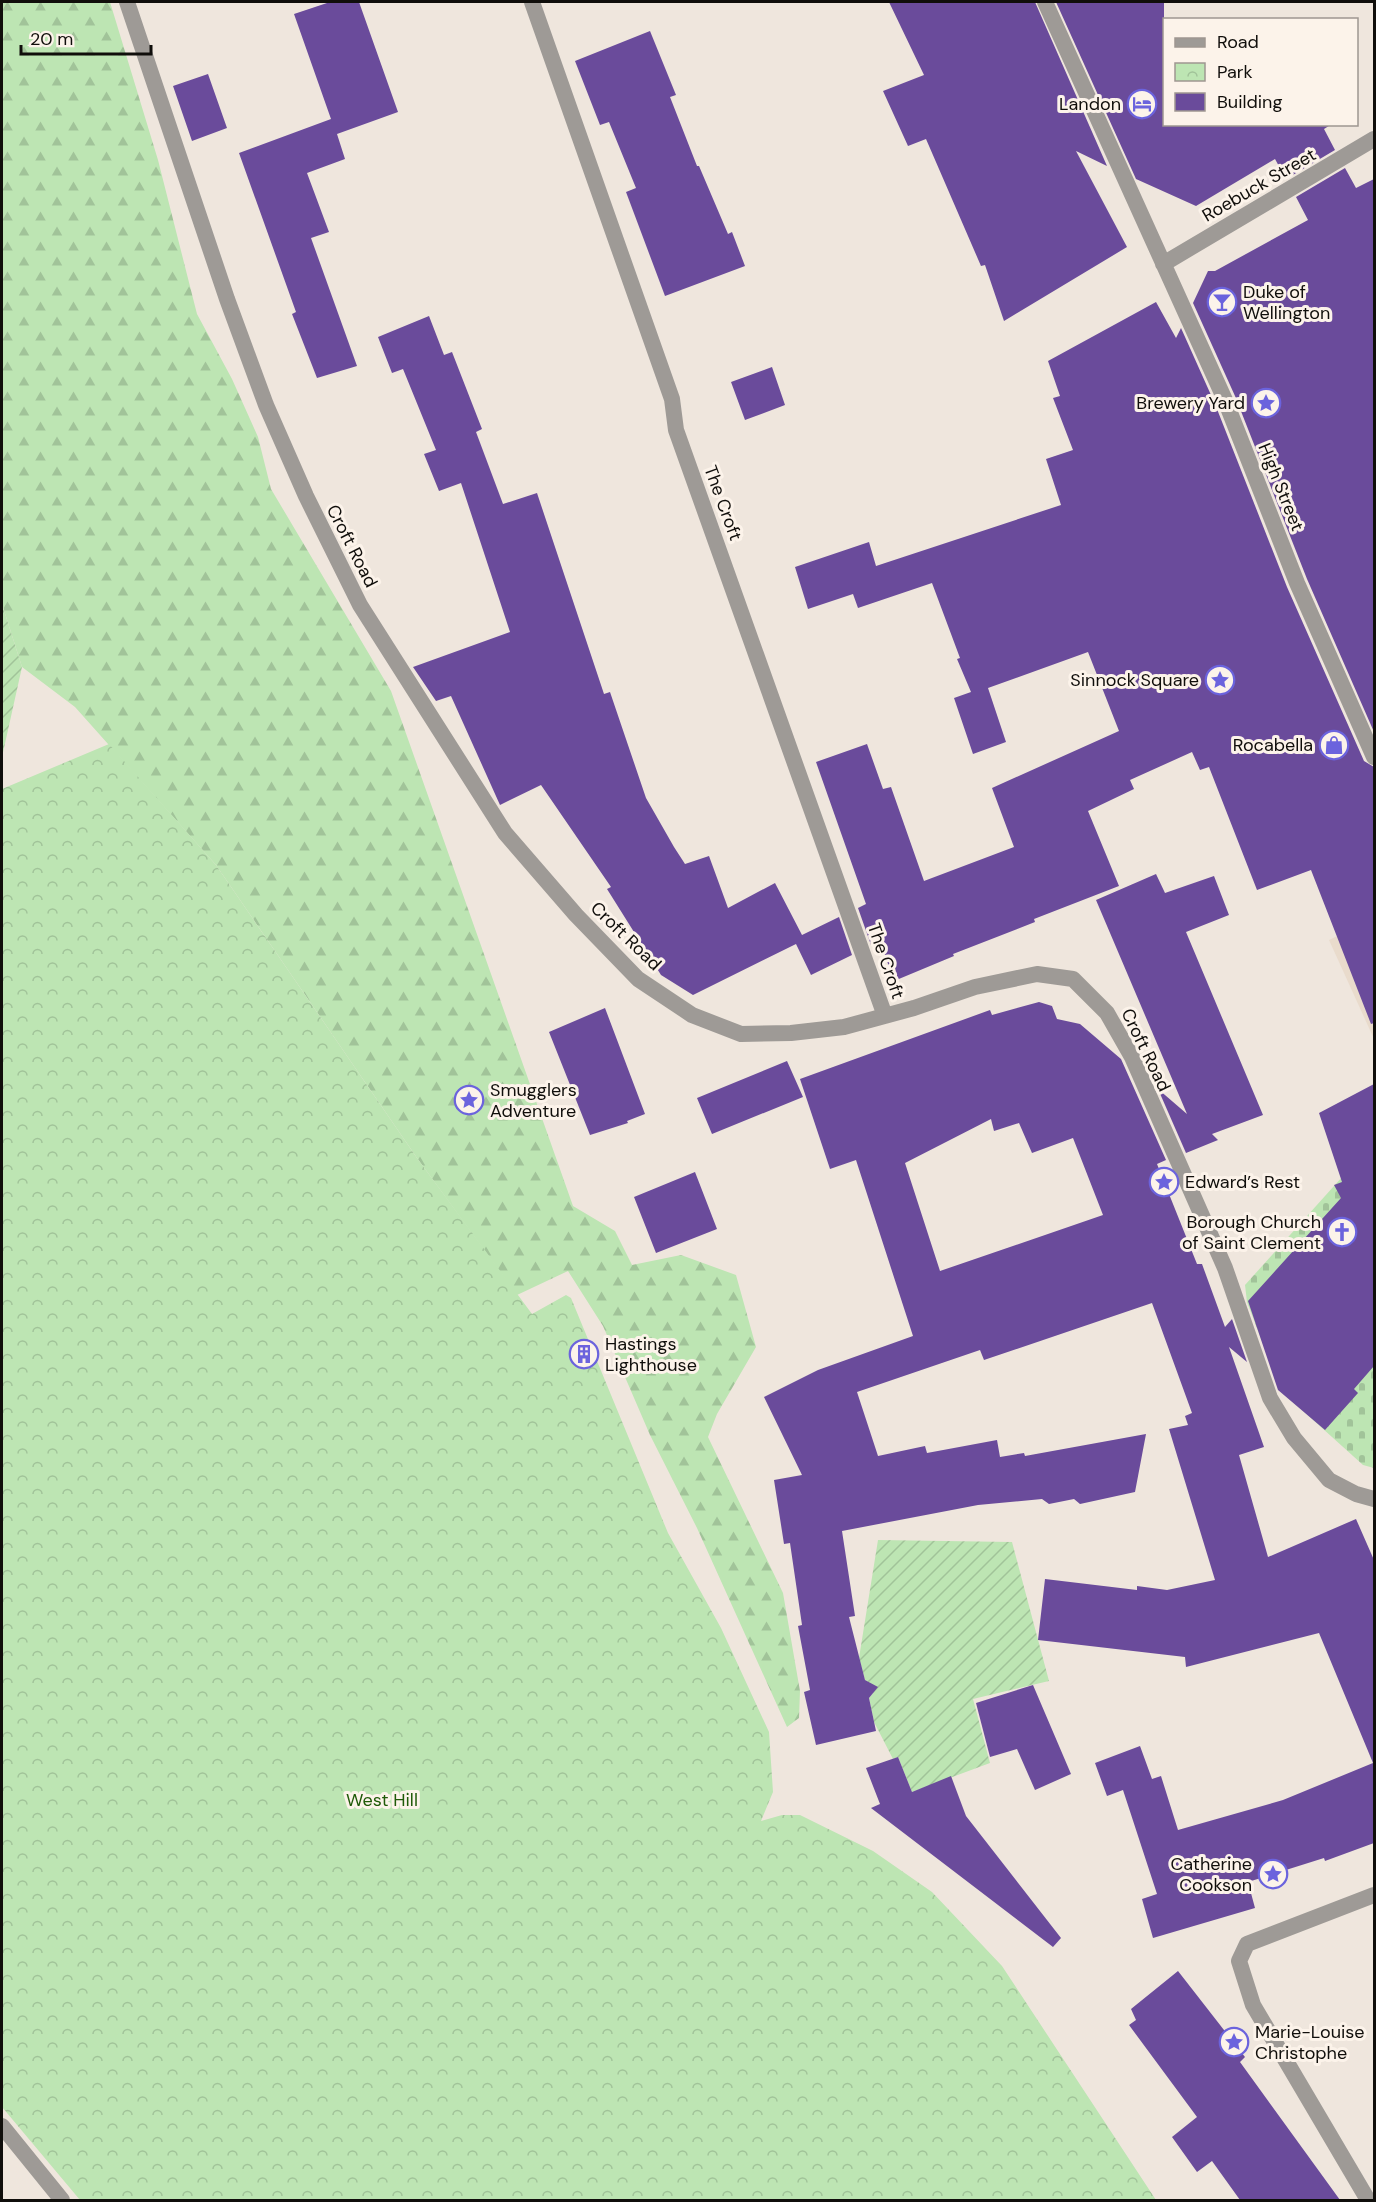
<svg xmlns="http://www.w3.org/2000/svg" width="1376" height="2202" viewBox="0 0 1376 2202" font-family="'DM Sans',sans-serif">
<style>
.built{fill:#e9dbcc}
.forest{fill:url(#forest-firs)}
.cemetery{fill:url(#cemetery-stones)}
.park{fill:url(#park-crowns)}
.garden{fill:url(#garden-furrows)}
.building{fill:#6a4b9b;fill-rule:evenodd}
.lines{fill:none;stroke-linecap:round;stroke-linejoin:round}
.minor{stroke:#9e9a96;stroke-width:16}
.labels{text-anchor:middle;stroke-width:6;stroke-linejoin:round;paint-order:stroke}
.poi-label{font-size:18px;fill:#100e0b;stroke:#fcf3ea;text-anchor:end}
.street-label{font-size:18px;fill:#100e0b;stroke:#fcf3ea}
.park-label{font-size:18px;fill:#1f5a08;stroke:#fcf3ea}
</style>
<defs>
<pattern id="forest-firs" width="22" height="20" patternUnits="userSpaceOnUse" patternTransform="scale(1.5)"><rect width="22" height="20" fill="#bde5b3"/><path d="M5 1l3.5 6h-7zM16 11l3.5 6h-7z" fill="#a1c399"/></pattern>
<pattern id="cemetery-stones" width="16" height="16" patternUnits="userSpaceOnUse" patternTransform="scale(1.5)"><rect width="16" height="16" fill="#bde5b3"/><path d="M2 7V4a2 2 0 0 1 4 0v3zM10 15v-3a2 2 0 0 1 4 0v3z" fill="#a1c399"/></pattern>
<pattern id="park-crowns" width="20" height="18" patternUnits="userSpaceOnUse" patternTransform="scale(1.5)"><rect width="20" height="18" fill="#bde5b3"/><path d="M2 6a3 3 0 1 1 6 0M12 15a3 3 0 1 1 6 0" fill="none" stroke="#a1c399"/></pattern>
<pattern id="garden-furrows" width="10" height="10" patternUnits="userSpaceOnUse" patternTransform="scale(1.5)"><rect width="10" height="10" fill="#bde5b3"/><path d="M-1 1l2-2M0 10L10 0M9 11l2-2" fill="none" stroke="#a1c399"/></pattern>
</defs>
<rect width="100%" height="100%" fill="#efe6dd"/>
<path class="built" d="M1374 918V1039L1329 940Z"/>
<path class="forest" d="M2 2H110L158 160 197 314 232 379 258 437 271 489 391 691 573 1206 615 1231 632 1265 681 1255 736 1275 756 1347 717 1414 708 1437 783 1593 800 1691 799 1718 787 1727 697 1528 650 1435 603 1326 568 1271 517 1295 417 1158 216 865 75 707 22 667 2 604Z"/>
<path class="cemetery" d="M1374 1151V1468L1363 1465 1281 1391 1247 1302 1245 1285 1360 1157Z"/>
<path class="park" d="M109 744 216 865 417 1158 532 1314 566 1295 571 1298 668 1533 721 1628 769 1732 773 1792 761 1821 782 1815H800L873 1851 932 1892 1002 1966 1156 2200H80L2 2107V789Z"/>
<path class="garden" d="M2 604 22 667 2 757Z
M878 1540 1012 1542 1049 1681 973 1699 990 1763 912 1792 898 1757 893 1759 874 1722 869 1698 873 1693 870 1683 865 1680 859 1658Z"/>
<path class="building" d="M330 2H359L398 112 337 134 345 159 307 173 329 232 311 238 357 366 317 378 292 314 296 312 239 153 331 119 294 14Z
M889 2H1035L1107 166 1076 151 1127 247 1004 321 985 265 981 266 926 139 908 146 883 91 924 75Z
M1056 2H1164V124H1332L1324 129 1335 150 1286 179 1275 159 1196 206 1136 179Z
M650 31 676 95 670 97 697 166H699L728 234 732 232 745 266 665 296 626 192 636 188 609 122 600 125 575 61Z
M208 74 227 128 192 141 173 86Z
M1345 168 1356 188 1374 179V732L1307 579 1235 396 1193 303 1208 271H1215L1308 220 1296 197Z
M1156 302 1176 338 1181 328 1215 404 1287 587 1364 761 1374 767V1023L1371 1024 1311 870 1257 890 1209 767 1200 770 1192 752 1130 780 1134 789 1088 811 1119 886 1034 919 1035 922 953 954 954 956 894 981 880 941 871 945 858 908 866 904 816 762 867 744 883 789 891 787 924 881 1014 847 992 788 1119 731 1088 652 988 688 1006 742 973 754 954 698 971 692 957 659 960 658 932 583 858 608 853 594 808 609 795 567 869 542 876 566 1061 505 1046 459 1073 450 1053 398 1060 396 1048 361Z
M429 316 444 355 452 352 482 429 476 432 503 504 537 493 604 694 610 692 646 798 674 847 685 864 709 856 728 908 775 883 802 935 839 917 852 955 811 975 796 944 693 995 661 975 607 889 611 887 541 785 500 805 451 696 436 701 413 667 510 632 461 483 439 491 424 454 436 450 403 369 392 373 378 337Z
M772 367 785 405 745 420 731 382Z
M1156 874 1165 893 1214 876 1229 915 1186 932 1263 1115 1212 1134 1218 1140 1186 1153 1158 1089 1187 1114 1096 900Z
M1039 1002 1052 1006 1057 1019 1080 1024 1121 1059 1166 1160 1157 1164 1197 1264H1202L1225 1327 1232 1319 1247 1362 1229 1347 1264 1447 1239 1455 1268 1557 1356 1519 1374 1560V1843L1325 1861 1324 1858 1248 1882 1255 1908 1153 1938 1142 1899 1157 1894 1123 1790 1107 1796 1095 1763 1140 1746 1152 1779 1161 1776 1178 1830 1283 1800 1373 1763 1319 1633 1186 1667 1185 1657 1038 1640 1045 1579 1137 1590V1586L1167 1590 1215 1580 1169 1429 1188 1425 1185 1416 1192 1413 1152 1303 984 1360 980 1350 857 1392 878 1456 925 1446 927 1453 997 1440 1000 1457 1024 1453 1025 1456 1146 1434 1135 1492 1080 1504 1074 1499 1049 1504 1042 1499 978 1505 842 1531 855 1616 849 1617 865 1680 878 1687 869 1698 876 1731 816 1745 804 1692 810 1690 798 1626 802 1625 790 1543 784 1544 774 1480 802 1475 764 1397 818 1370 913 1336 856 1160 830 1169 800 1079 990 1010 992 1015ZM991 1119 994 1131 1019 1123 1032 1153 1073 1138 1103 1215 940 1271 905 1163Z
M605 1008 645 1114 627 1121 628 1123 590 1135 549 1032Z
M787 1061 803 1097 712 1134 697 1098Z
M1374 1084V1366L1354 1389 1358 1393 1325 1430 1278 1390 1248 1301 1341 1198 1334 1185 1342 1182 1319 1113Z
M695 1172 717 1229 656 1253 634 1197Z
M1033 1685 1071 1774 1035 1790 1017 1749 990 1757 976 1703Z
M898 1757 912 1792 951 1776 966 1816 1061 1938 1053 1947 871 1808 880 1804 866 1768Z
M1178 1971 1245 2057 1240 2062 1340 2200H1240L1212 2161 1197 2172 1172 2137 1197 2117 1129 2025 1136 2020 1131 2009Z"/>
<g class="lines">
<path class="minor" d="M127 2 227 299 266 405 306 496 360 605 505 833 576 915 638 979 692 1015 741 1034 791 1033 844 1027 914 1008 975 987 1037 974 1073 979 1107 1013 1132 1057 1225 1268 1270 1398 1294 1438 1329 1480 1356 1494 1374 1499
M532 2 672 399 676 430 885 1016
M1045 2 1225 400 1297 583 1374 757
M1163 264 1374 139
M2 2126 62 2200
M1368 2200 1253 2005 1239 1961 1247 1944 1374 1895"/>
</g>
<defs>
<g id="hotel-ring" transform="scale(1.5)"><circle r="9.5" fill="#fcf3ea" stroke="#6b63dd" stroke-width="1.5"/><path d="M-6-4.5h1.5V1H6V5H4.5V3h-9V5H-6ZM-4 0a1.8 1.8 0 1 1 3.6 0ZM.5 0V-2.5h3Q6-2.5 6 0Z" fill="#6b63dd"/></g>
<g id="bar-ring" transform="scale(1.5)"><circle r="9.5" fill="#fcf3ea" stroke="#6b63dd" stroke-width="1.5"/><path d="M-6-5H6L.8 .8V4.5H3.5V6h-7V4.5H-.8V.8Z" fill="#6b63dd"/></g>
<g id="sight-ring" transform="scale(1.5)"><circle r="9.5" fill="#fcf3ea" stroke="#6b63dd" stroke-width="1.5"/><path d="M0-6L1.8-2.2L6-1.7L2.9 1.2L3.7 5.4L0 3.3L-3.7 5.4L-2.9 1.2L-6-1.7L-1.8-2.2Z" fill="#6b63dd"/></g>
<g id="shop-ring" transform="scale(1.5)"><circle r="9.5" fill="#fcf3ea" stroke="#6b63dd" stroke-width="1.5"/><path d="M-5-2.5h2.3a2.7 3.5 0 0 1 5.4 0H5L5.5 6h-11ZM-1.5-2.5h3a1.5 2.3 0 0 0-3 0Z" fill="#6b63dd"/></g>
<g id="church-ring" transform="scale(1.5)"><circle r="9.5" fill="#fcf3ea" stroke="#6b63dd" stroke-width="1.5"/><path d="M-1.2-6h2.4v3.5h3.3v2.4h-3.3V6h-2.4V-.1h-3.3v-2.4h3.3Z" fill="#6b63dd"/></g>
<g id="building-ring" transform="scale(1.5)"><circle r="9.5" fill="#fcf3ea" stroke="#6b63dd" stroke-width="1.5"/><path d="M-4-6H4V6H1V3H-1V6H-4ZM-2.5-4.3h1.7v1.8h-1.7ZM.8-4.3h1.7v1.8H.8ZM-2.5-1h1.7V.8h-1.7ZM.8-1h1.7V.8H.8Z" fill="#6b63dd"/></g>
</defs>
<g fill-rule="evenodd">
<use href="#hotel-ring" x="1142" y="104"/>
<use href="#bar-ring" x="1222" y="302"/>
<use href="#sight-ring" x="1266" y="403"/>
<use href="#sight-ring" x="1220" y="680"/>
<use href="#shop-ring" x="1334" y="745"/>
<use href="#sight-ring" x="469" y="1100"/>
<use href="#sight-ring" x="1164" y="1182"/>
<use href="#church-ring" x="1342" y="1232"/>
<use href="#building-ring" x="584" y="1354"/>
<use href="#sight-ring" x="1273" y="1874"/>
<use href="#sight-ring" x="1234" y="2042"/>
</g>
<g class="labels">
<g class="poi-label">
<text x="1121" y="110">Landon</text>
<text x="1243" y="298" text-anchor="start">Duke of<tspan x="1243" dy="21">Wellington</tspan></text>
<text x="1245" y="409">Brewery Yard</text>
<text x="1199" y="686">Sinnock Square</text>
<text x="1313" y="751">Rocabella</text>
<text x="490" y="1096" text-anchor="start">Smugglers<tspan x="490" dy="21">Adventure</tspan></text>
<text x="1185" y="1188" text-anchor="start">Edward’s Rest</text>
<text x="1321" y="1228">Borough Church<tspan x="1321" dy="21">of Saint Clement</tspan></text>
<text x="605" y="1350" text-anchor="start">Hastings<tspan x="605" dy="21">Lighthouse</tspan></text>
<text x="1252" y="1870">Catherine<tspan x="1252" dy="21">Cookson</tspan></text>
<text x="1255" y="2038" text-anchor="start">Marie-Louise<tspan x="1255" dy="21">Christophe</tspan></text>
</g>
<g class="street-label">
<text transform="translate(1259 185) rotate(-30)" y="6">Roebuck Street</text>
<text transform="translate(1281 487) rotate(68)" y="6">High Street</text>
<text transform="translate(723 503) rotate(70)" y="6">The Croft</text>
<text transform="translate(352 546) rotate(63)" y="6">Croft Road</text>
<text transform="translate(626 936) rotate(44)" y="6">Croft Road</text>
<text transform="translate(886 961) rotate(71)" y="6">The Croft</text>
<text transform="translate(1146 1050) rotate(64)" y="6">Croft Road</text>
</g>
<g class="park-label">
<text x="382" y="1806">West Hill</text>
</g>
</g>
<rect width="1376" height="2202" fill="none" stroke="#100e0b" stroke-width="6"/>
<rect x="1163" y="18" width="195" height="108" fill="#fcf3ea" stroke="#9e9791" stroke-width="1.5"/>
<rect x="1175" y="38" width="30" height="9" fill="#9e9a96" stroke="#9e9791" stroke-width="1.5"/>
<text x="1217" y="48" font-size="18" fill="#100e0b">Road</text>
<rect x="1175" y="63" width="30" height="18" fill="url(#park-crowns)" stroke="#9e9791" stroke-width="1.5"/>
<text x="1217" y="78" font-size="18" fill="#100e0b">Park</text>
<rect x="1175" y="93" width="30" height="18" fill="#6a4b9b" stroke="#9e9791" stroke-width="1.5"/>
<text x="1217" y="108" font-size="18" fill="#100e0b">Building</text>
<path d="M21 45v9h130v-9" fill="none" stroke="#100e0b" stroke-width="3"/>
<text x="30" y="45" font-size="18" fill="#100e0b" stroke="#fcf3ea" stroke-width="4.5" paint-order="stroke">20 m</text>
</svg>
